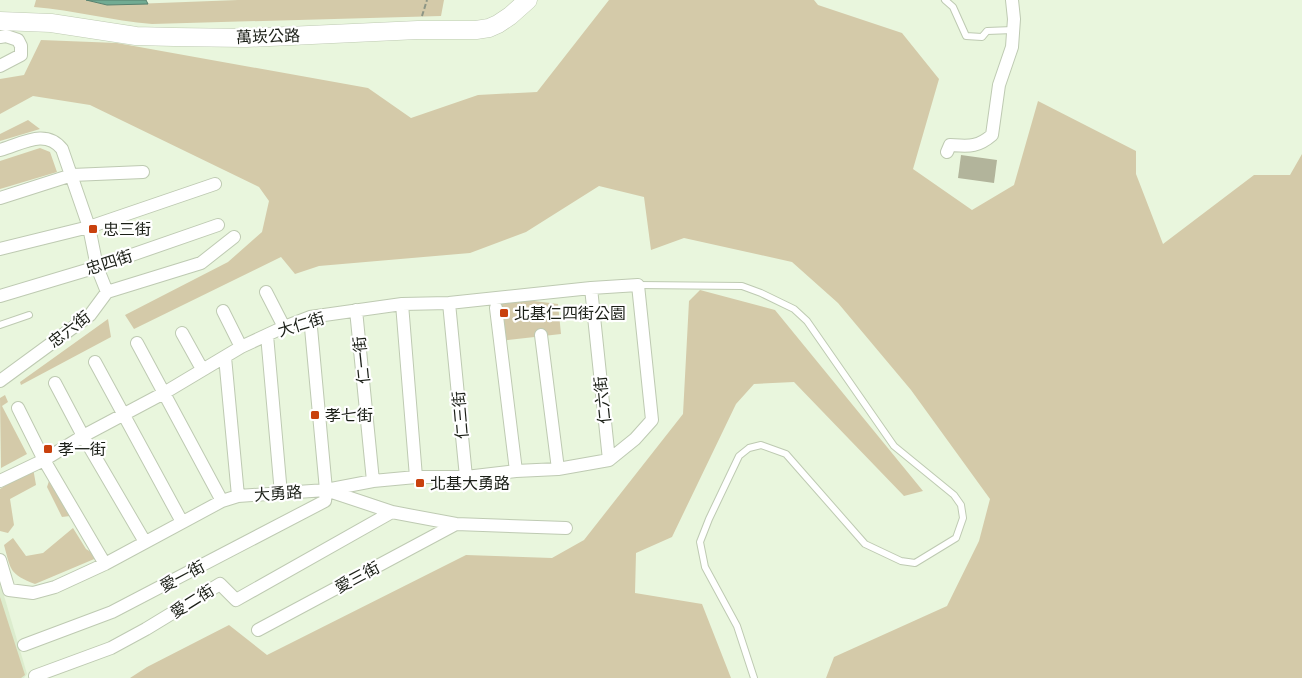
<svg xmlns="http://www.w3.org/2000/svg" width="1302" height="678" viewBox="0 0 1302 678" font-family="Cabin,'Noto Sans TC',sans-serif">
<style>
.built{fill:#dceccd}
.green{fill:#d4caa9}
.water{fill:#71ab93;stroke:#57816e}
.building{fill:#b2b49b}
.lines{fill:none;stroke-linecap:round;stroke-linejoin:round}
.lane-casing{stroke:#becab2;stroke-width:8}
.street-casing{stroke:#becab2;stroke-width:14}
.secondary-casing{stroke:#becab2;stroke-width:19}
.path{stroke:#8d9685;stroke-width:2;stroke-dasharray:5 2.5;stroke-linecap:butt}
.lane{stroke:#fff;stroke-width:6}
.street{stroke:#fff;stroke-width:12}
.secondary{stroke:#fff;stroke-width:18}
.poi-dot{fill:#c9410d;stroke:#fff;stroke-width:2}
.labels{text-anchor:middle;stroke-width:4.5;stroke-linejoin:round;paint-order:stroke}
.street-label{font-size:16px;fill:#1b1f17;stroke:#fff}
.poi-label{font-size:16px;fill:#1b1f17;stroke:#fff;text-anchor:start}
</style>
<rect width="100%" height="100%" fill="#e9f6dd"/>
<path class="built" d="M0 582 27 674 24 678H0Z"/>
<path class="green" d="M36 0H86L107 5 238 0H444L441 16 152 24C112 21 74 10 34 7Z
M609 0H814L818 5 902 33 939 79 913 169 972 210 1014 185 1038 101 1136 151V174L1163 244 1254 175H1290L1302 154V678H826L834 657 947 606 979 541 990 499 911 390 838 303 792 262 684 238 651 250 644 197 599 186 526 232 470 253 319 266 295 274 281 257 134 329 125 315 228 262 262 232 269 201 259 187 90 105 33 96 0 114V79L24 75 41 40 117 43 368 88 411 118 478 95 537 92Z
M28 120 40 129 0 141V134Z
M40 148 50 152 57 172 0 189V161Z
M700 290 775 310 923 491 904 496 794 382 754 384 736 404 672 537 636 553 635 593 702 604 731 678H130L147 667 229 625 267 655 466 555 552 558 584 540 683 414 689 301Z
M486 295 558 304 561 334 500 341Z
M108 319 111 337 21 385 20 382Z
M5 395 8 402 2 406 27 454 1 468 0 398Z
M33 468 36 485 10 499 14 525 8 533 0 531V489Z
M50 478 70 516 62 517 47 487Z
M73 528 86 549 99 557 35 584C9 574 11 570 4 545L13 538 26 556 43 553Z
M0 597 25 675 21 678H0Z"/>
<path class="water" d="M86 0H146L148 4 107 5Z"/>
<path class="building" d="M961 155 997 160 994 183 958 178Z"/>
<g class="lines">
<g class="lane-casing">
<path id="lane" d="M945 0 953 7 966 36 982 37 987 31 1013 30
M638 285 742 286 761 293 794 309 807 321 894 446 954 495 961 505 963 518 956 538 915 563 901 561 865 544 786 454 761 445 749 448 739 456 709 519 700 542 705 567 737 626 754 678
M0 325 29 315"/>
</g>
<g class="street-casing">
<path id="street" d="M0 37 6 36 18 40 21 46V55L0 66
M0 150C22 144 45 128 62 149L89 227 97 267 107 292 90 315 0 381
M947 152 950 145C968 146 977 148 992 135L999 85 1012 47 1014 19 1012 0
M0 198 72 175 143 172
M0 249 89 227 215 184
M591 288 609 460
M107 292 201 263 234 237
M266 292 284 327
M0 296 97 267 218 225
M449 303 466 477
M402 304 416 477
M496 308 516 471
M356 310 373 481
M223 311 241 347
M182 333 202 369
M267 335 281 494
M541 335 558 469
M137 343 222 501
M225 357 238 496
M95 362 182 522
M55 383 83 436 145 542
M18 408 44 460 105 564
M0 481 44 460 83 436 164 393 241 347 284 327 310 317 402 304 449 303 591 288 638 285 652 420 635 439 609 460 558 469 516 471 466 477H416L373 481 326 490
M0 560 9 590 33 593 55 587 105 564 222 501 238 496 326 490 392 512 456 524 566 528
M258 630 456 524
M24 645 112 612 325 501 326 490 310 317
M35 676 111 648 146 629 220 584 236 600 392 512"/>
</g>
<g class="secondary-casing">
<path id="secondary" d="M0 21 51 23 136 36 174 37 246 38 418 30H476L489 28 498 24 510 16 528 0"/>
</g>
<path class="path" d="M422 16 427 0"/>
<use href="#lane" class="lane"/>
<use href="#street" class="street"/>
<use href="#secondary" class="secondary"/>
</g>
<g class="poi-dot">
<rect x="88" y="224" width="10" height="10" rx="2.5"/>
<rect x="499" y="308" width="10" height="10" rx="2.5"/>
<rect x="310" y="410" width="10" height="10" rx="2.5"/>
<rect x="43" y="444" width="10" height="10" rx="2.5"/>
<rect x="415" y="478" width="10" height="10" rx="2.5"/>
</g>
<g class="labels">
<g class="street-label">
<text transform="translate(268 36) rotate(-2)" y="6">萬崁公路</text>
<text transform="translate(109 262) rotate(-18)" y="6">忠四街</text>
<text transform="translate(301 324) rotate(-17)" y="6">大仁街</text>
<text transform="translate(69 329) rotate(-38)" y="6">忠六街</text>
<text transform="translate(361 360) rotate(-96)" y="6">仁一街</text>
<text transform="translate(602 400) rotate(-96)" y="6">仁六街</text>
<text transform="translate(460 415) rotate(-95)" y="6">仁三街</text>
<text transform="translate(278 493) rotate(-4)" y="6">大勇路</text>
<text transform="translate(182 576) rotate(-28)" y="6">愛一街</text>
<text transform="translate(357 577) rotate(-28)" y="6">愛三街</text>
<text transform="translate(192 601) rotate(-32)" y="6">愛二街</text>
</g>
<g class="poi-label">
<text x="103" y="235">忠三街</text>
<text x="514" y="319">北基仁四街公園</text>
<text x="325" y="421">孝七街</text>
<text x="58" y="455">孝一街</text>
<text x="430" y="489">北基大勇路</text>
</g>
</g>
</svg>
